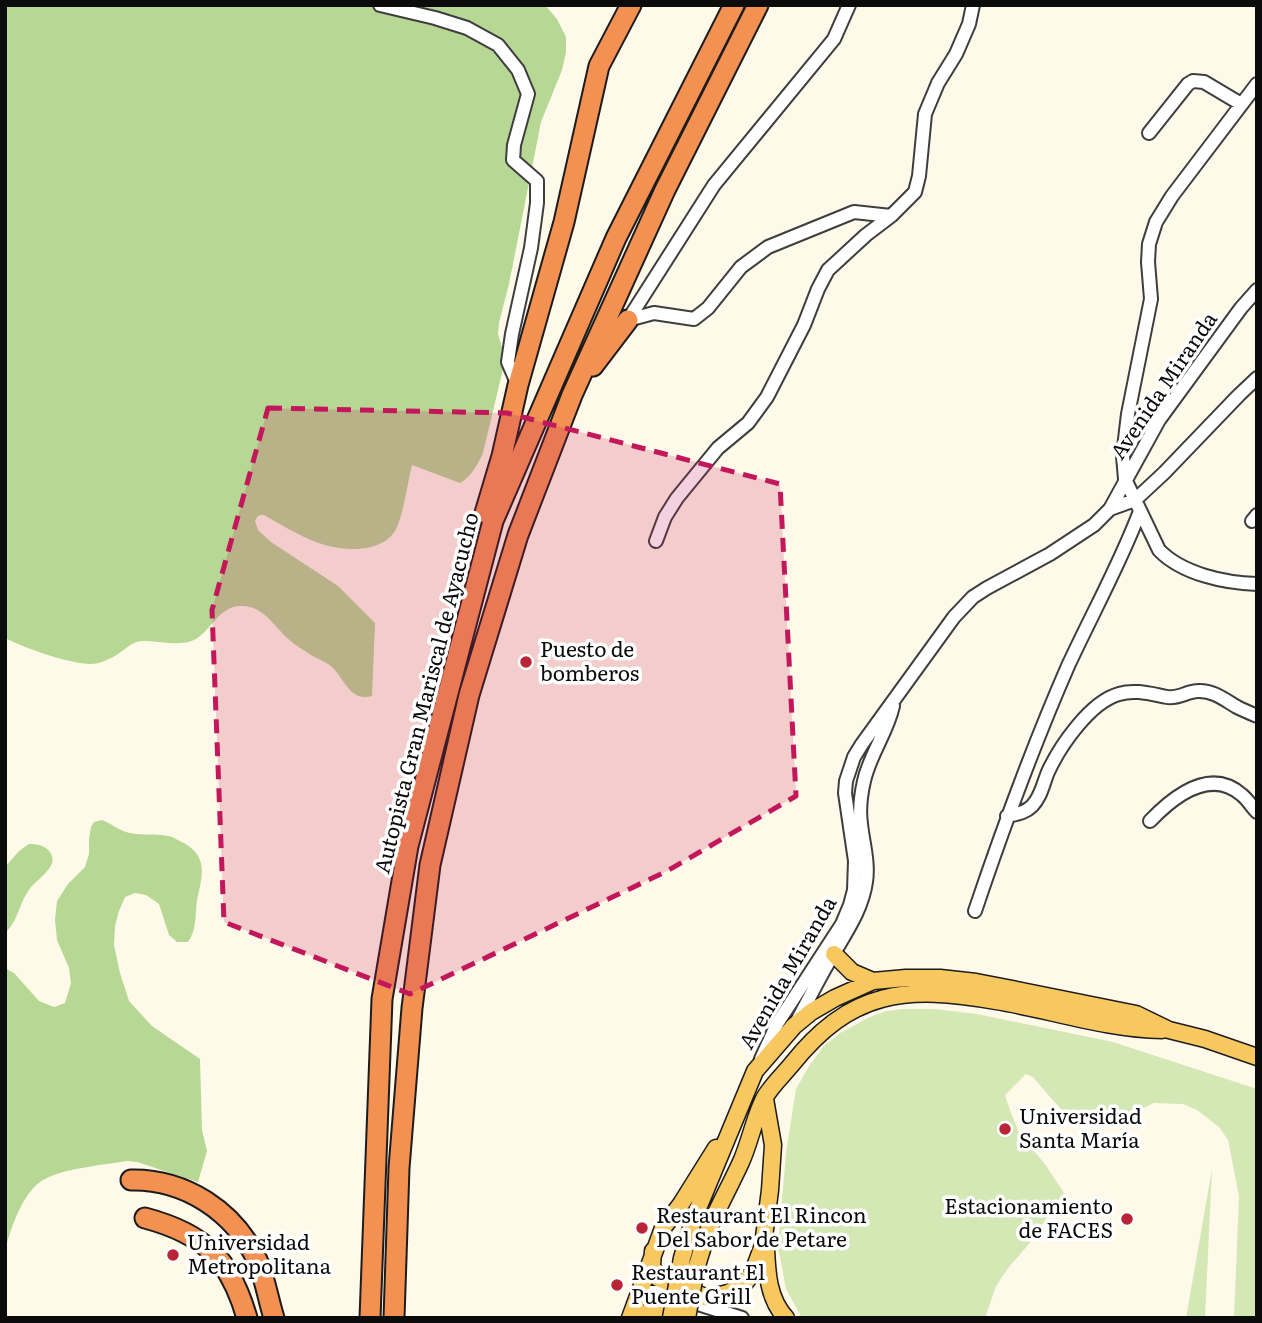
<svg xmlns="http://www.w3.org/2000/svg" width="1262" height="1323" viewBox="0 0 1262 1323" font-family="Literata,serif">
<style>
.green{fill:#d3e8b4}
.forest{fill:#b7d894}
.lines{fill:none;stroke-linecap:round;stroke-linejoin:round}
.minor-casing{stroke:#3e3e3e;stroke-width:16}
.major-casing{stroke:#1c1c1c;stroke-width:19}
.highway-casing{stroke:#1c1c1c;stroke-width:23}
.minor{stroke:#fff;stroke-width:12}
.major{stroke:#f8c860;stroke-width:16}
.highway{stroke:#f39153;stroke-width:19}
.major-bridge-casing{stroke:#1c1c1c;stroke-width:19;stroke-linecap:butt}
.major-bridge{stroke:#f8c860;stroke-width:16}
.marked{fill:#c2185b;fill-opacity:0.2;stroke:#c2185b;stroke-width:5;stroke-dasharray:14 9;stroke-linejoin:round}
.poi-dot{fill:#b92536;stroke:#fff;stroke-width:2.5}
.labels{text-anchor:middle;stroke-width:7;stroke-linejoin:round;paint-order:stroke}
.street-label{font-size:21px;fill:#0b0b0b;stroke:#fff}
.poi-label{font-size:21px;fill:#0b0b0b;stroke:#fff;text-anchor:start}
</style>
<rect width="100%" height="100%" fill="#fff9e9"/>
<path class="green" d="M902 1009H934L977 1014 1113 1042 1257 1089V1318H1234L1239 1196 1228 1140 1219 1127 1197 1110 1183 1104 1154 1103 1115 1122 1098 1125 1079 1120 1064 1112 1050 1097 1033 1077 1026 1074 1005 1095 1011 1113 1020 1135 1045 1164 1064 1193 1028 1245 1009 1267 996 1286 985 1318H802L786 1289 778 1247 786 1153 796 1089 809 1066 824 1046 840 1033 870 1017 886 1011Z
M1212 1169 1205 1318H1186Z"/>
<path class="forest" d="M5 5H545L557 19 566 37V52L562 70 541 122 509 284 499 323 498 334 504 354 503 369 483 453C478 464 471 477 460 483L412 465C408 481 403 516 396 529 391 539 382 544 371 547 331 556 297 534 264 515H260L257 517 255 521 258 530 271 542 338 586 375 623 372 696C348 703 344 674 328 664 321 659 312 657 305 651 298 647 290 641 284 635 272 623 262 606 242 606 220 605 211 630 196 639 180 648 159 640 143 641 130 641 123 653 111 658 105 661 98 664 91 664 70 664 24 648 5 638Z
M102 820C110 823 117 829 126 832 140 836 155 833 169 836 174 837 179 841 184 843 209 857 202 877 197 900 195 914 197 930 188 942H177L169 935 159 904 146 895 135 893 125 897 119 911 115 926 114 945 120 973 129 1001 152 1026 200 1059 202 1130 207 1151 198 1182 137 1162 127 1161C103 1165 66 1168 45 1179 23 1190 11 1228 5 1250V968L14 973 39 1001 54 1007 65 1003 71 983 69 968 57 940 55 920 57 901 68 884 85 867 89 854V839L91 827 94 822Z
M29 844C37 844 44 845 49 851 62 866 36 879 29 890 19 903 19 920 5 933V867L19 851Z"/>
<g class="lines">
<g class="minor-casing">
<path id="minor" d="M380 5 435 18 467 28 498 45 518 70 528 94 514 145 513 160 537 181V203L531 248 512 334 508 362 518 385
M1257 84 1172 196 1156 222 1149 244 1148 262 1151 299 1128 414 1123 456 1125 479 1159 550C1182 574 1225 583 1257 584
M1149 133 1188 84 1193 81 1204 82 1241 104
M628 320 714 185 834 39 849 5
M628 320 654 313 694 319 708 308 741 267 768 247 854 212 891 216
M1110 509 1135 500 1164 473 1239 395 1257 378
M1252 521 1257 515
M656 541 665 517 677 498 718 448 748 423 767 397 804 325 818 289 828 270 866 235 891 216 915 192 919 176 925 114 938 83 956 54 969 24 973 5
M1007 816C1016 814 1025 813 1032 806 1041 797 1043 784 1048 772 1060 746 1090 702 1119 694 1135 689 1151 694 1167 697 1179 699 1187 691 1198 691 1213 690 1225 700 1237 707 1243 710 1250 713 1257 716
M1150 821C1173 797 1210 767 1242 795 1248 800 1252 807 1257 812
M975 911C1003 828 1033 746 1068 666 1092 614 1120 564 1140 511
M797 1021C808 1001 818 980 830 960 844 935 862 911 866 882 869 862 863 843 861 824 859 810 861 794 864 781 870 754 887 733 893 706
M761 1059 777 1024 842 924 850 905 854 890 855 861 845 793 846 781 854 757 862 744 954 617 973 597 987 588 1050 554 1094 525 1110 509 1159 420 1241 308 1257 290
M640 1292H660L742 1318"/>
</g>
<g class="major-casing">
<path id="major" d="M834 954 852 972 873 981
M694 1218 755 1071 794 1026 811 1012 835 998 873 981 906 978H940L976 982 1002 987 1136 1014 1169 1030 1205 1039 1257 1057
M707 1233C717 1209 730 1186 741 1162 750 1142 755 1115 765 1097 772 1085 783 1075 792 1064 851 990 906 985 996 1001 1051 1010 1106 1029 1162 1030
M766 1248C767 1272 768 1299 786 1318
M653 1251 652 1266 658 1278 708 1298 728 1293 736 1289 745 1283 753 1272 763 1245 770 1190 773 1145 765 1099
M630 1318 663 1228 681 1204 716 1148
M636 1318C650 1308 661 1313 676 1318"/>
</g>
<g class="highway-casing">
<path id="highway" d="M593 366 628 320
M485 513 502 456 518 385 564 222 599 66 631 5
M131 1180C185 1179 234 1211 257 1260 265 1278 268 1299 274 1318
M145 1218C205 1234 230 1259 247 1318
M370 1318 382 999 408 846 493 521 616 238 734 5
M394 1318 399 1168 412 1008 430 865 469 695 518 535 572 395 665 190 758 5"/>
</g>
<use href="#minor" class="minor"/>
<use href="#major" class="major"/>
<use href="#highway" class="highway"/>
<g class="major-bridge-casing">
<path id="major-bridge" d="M671 1318 682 1258 694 1218
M687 1318 696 1269 707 1233"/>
</g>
<use href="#major-bridge" class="major-bridge"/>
</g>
<path class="marked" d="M268 408 507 413 780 484 796 796 667 871 410 994 224 922 212 610Z"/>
<g class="poi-dot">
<circle cx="526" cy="662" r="7"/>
<circle cx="1005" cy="1129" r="7"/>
<circle cx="1127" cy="1219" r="7"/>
<circle cx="642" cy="1228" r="7"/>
<circle cx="173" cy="1255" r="7"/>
<circle cx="617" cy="1285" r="7"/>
</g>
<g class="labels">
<g class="street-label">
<text transform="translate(1164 386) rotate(-56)" y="7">Avenida Miranda</text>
<text transform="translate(427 693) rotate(-76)" y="7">Autopista Gran Mariscal de Ayacucho</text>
<text transform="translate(788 973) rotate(-60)" y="7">Avenida Miranda</text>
</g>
<g class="poi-label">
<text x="540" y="657">Puesto de<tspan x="540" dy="24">bomberos</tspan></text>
<text x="1019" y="1124">Universidad<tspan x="1019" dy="24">Santa María</tspan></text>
<text x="1113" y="1214" text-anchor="end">Estacionamiento<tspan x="1113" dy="24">de FACES</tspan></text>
<text x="656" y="1223">Restaurant El Rincon<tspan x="656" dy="24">Del Sabor de Petare</tspan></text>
<text x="187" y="1250">Universidad<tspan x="187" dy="24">Metropolitana</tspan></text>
<text x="631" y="1280">Restaurant El<tspan x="631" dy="24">Puente Grill</tspan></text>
</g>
</g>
<rect width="1262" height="1323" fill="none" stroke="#0b0b0b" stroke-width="14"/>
</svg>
